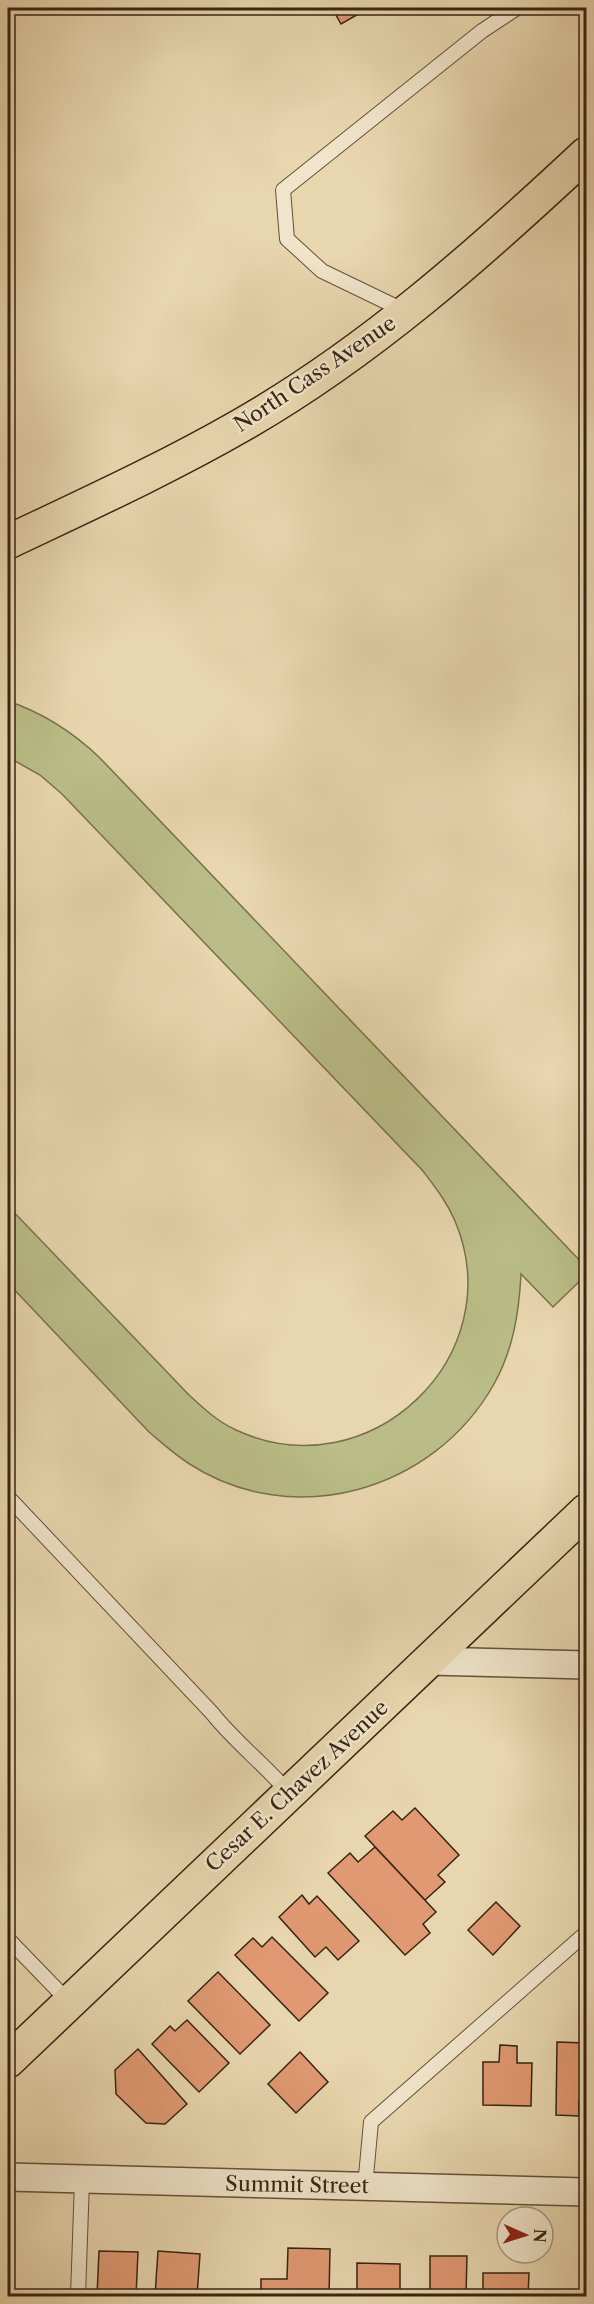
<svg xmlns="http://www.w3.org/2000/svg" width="594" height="2304" viewBox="0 0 594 2304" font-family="'Libre Caslon Text',serif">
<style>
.green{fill:#babd87;stroke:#78714c;stroke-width:1.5}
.building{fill:#e09972;stroke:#372512;stroke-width:1.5}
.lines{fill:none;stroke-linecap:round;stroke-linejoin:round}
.lane-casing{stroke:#635139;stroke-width:16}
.street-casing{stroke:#635139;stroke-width:30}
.primary-casing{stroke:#372512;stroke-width:36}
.lane{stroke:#f0e4ca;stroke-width:14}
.street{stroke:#f0e4ca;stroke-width:27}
.primary{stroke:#e8d6ae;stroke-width:33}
.labels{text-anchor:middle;stroke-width:5;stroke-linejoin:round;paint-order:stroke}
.street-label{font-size:21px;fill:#372512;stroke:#f0e4ca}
</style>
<rect width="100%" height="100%" fill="#e8d6ae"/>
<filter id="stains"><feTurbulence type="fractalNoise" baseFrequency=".00333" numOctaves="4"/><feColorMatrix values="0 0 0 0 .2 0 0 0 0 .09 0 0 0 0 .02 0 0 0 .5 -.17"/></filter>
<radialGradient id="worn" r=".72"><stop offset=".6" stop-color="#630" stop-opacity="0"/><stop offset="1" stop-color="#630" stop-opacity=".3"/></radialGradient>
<path class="green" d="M8 701C43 713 73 732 100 758L586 1267V1275L553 1307 521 1274C519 1313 513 1350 494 1384 434 1491 293 1532 188 1463 174 1454 162 1443 149 1432L8 1283V1206L189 1395C203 1408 218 1422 236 1430 369 1492 512 1356 455 1221 447 1202 435 1187 423 1171L62 794 40 775 8 757Z"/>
<path class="building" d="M332 8H369L341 24Z
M415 1808 459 1855 438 1875 445 1882 425 1900 365 1836 393 1811 402 1820Z
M375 1847 436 1912 423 1924 430 1933 405 1955 328 1873 350 1853 358 1862Z
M302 1895 309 1904 317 1896 359 1941 338 1960 326 1947 315 1957 279 1917Z
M496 1902 520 1926 493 1955 468 1930Z
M272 1937 328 1993 299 2021 235 1955 253 1938 262 1947Z
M218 1972 270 2025 240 2054 188 2001Z
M187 2020 229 2063 199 2092 152 2044 170 2026 175 2031Z
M557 2042 586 2043V2101H579V2116L556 2115Z
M500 2045 517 2046V2063H532L531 2106 483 2105V2062H499Z
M138 2049 187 2104 165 2124 146 2123 116 2094 115 2070Z
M300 2052 328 2082 296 2113 268 2084Z
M288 2248 330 2249 329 2296H261V2279H287Z
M99 2251 138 2252 136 2296H97Z
M158 2251 200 2254 197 2296H155Z
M430 2256H467L466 2296H430Z
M357 2263 400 2264V2296H357Z
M483 2273H529L528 2296H483Z"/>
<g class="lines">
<g class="lane-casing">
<path id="lane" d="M405 311 322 271 287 239 283 190 482 31 517 8
M8 1497 212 1713C235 1742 265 1765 289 1793
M8 1939 69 2002
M365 2187 371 2122 586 1933
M78 2296 82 2180"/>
</g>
<g class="street-casing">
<path id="street" d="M429 1661 586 1665
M8 2177 586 2192"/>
</g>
<g class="primary-casing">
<path id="primary" d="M8 542C86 505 165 469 240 426 368 353 479 254 586 154
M8 2061 586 1511"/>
</g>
<use href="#lane" class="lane"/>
<use href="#street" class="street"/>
<use href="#primary" class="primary"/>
</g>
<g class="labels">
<g class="street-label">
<text transform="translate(315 374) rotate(-34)" y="7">North Cass Avenue</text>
<text transform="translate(297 1786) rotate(-43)" y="7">Cesar E. Chavez Avenue</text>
<text transform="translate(297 2185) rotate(1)" y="7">Summit Street</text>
</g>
</g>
<rect width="594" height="2304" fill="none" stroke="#e8d6ae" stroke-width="30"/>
<rect x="9" y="9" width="576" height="2286" fill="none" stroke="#372512" stroke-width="3"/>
<rect x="15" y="15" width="564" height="2274" fill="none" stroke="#372512" stroke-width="1.5"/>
<g transform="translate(525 2235) rotate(93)"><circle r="28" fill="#f0e4ca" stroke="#a69880" stroke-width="1.5"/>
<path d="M0-4.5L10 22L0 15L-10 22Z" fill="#8f2418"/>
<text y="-9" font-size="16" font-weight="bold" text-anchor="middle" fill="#372512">N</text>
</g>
<rect width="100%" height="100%" filter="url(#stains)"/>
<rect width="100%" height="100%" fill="url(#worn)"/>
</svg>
